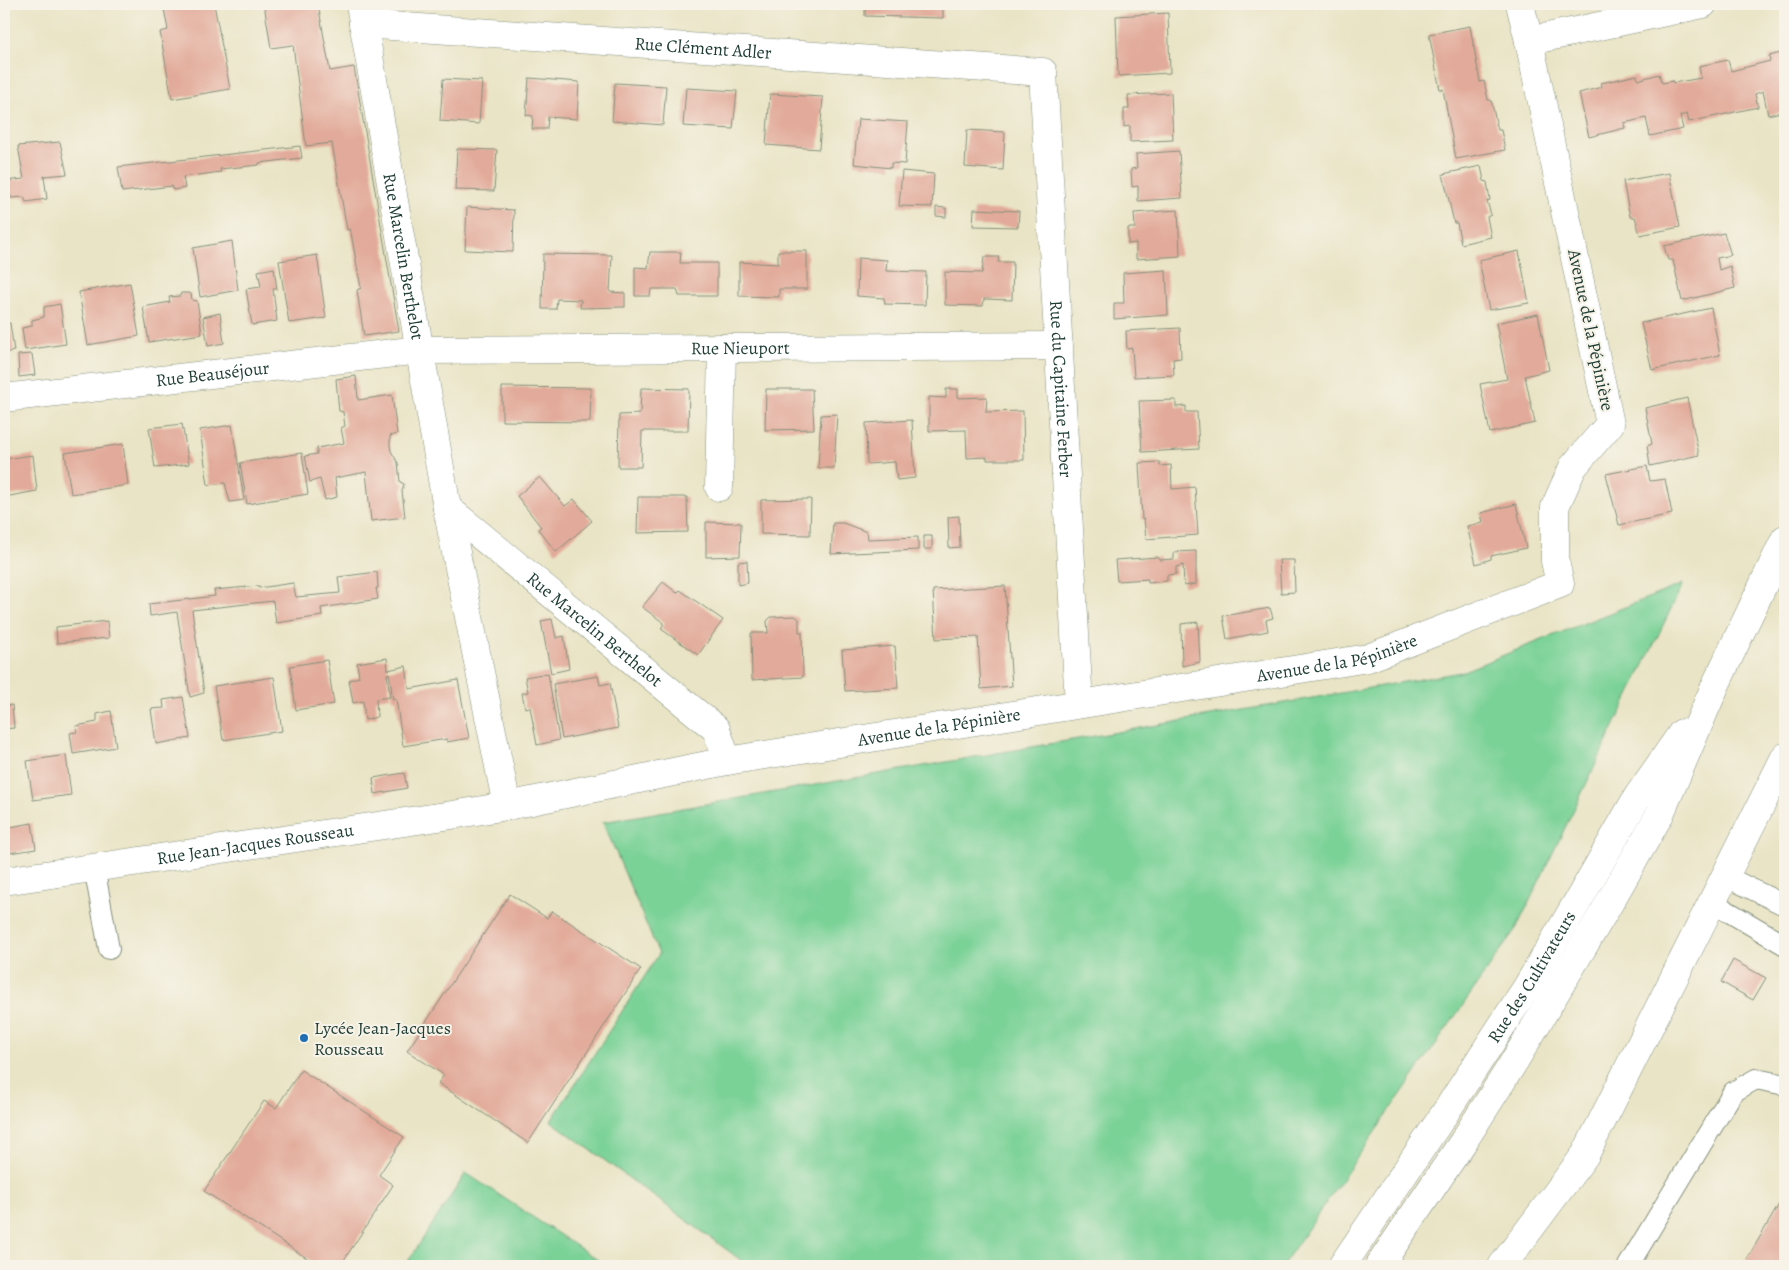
<svg xmlns="http://www.w3.org/2000/svg" width="1789" height="1270" viewBox="0 0 1789 1270" font-family="Alegreya,serif">
<style>
.green{fill:#7ad297;stroke:#4c8866}
.building{fill:#e2aa9a}
.lines{fill:none;stroke-linecap:round;stroke-linejoin:round}
.service-casing{stroke:#84907c;stroke-width:22}
.minor-casing{stroke:#84907c;stroke-width:29}
.primary-casing{stroke:#84907c;stroke-width:29}
.service{stroke:#fff;stroke-width:20}
.minor{stroke:#fff;stroke-width:28}
.primary{stroke:#fff;stroke-width:28}
.poi-dot{fill:#1f6fb2;stroke:#f7f3e8;stroke-width:2}
.labels{text-anchor:middle;stroke-width:4;stroke-linejoin:round;paint-order:stroke}
.street-label{font-size:18px;fill:#1f3d34;stroke:#f7f3e8}
.poi-label{font-size:18px;fill:#1f3d34;stroke:#f7f3e8;text-anchor:start}
</style>
<rect width="100%" height="100%" fill="#f7f3e8"/>
<filter id="ink" filterUnits="userSpaceOnUse"><feTurbulence type="fractalNoise" baseFrequency=".02" numOctaves="2"/><feDisplacementMap in="SourceGraphic" scale="10" xChannelSelector="R" yChannelSelector="G"/><feConvolveMatrix kernelMatrix="1 2 1 2 8 2 1 2 1" color-interpolation-filters="sRGB"/></filter>
<filter id="wash" filterUnits="userSpaceOnUse"><feTurbulence type="fractalNoise" baseFrequency=".0096" numOctaves="4" result="noise"/><feDisplacementMap in="SourceGraphic" scale="20" xChannelSelector="R" yChannelSelector="G"/><feGaussianBlur stdDeviation="1.12" result="paint"/><feColorMatrix in="noise" values="0 0 0 0 0 0 0 0 0 0 0 0 0 0 0 0 0 1.4 0 .05"/><feComposite in="paint" operator="in"/></filter>
<g filter="url(#wash)">
<rect width="100%" height="100%" fill="#e9e4c5"/>
<path class="green" d="M1683 584 1517 927 1282 1266H749L551 1121 659 954 603 822 1461 672Z
M466 1173 607 1266H405Z"/>
<g id="blocks">
<path class="building" d="M163 4H214L230 89 172 99 160 32 168 30Z
M264 4H318L330 71 354 67 399 331 364 336 357 290 361 288 351 233 350 229 347 230 332 143 306 146 293 45 271 48Z
M865 4H943V18L865 16Z
M1168 13 1170 73 1118 76 1116 16Z
M1470 26 1480 82 1484 81 1488 100H1491L1498 130H1501L1505 150 1456 159 1443 89 1440 90 1429 34Z
M1785 52V111L1768 115 1763 91 1755 94 1758 107 1689 122 1687 114 1680 116 1683 129 1650 136 1646 118 1624 123 1625 128 1589 137 1579 93 1602 87 1601 83 1637 75 1638 80 1659 74 1662 83 1673 81V83L1701 78 1699 66 1728 60 1731 71 1770 61 1769 56Z
M529 78 579 82 577 119 548 117 547 129H532L533 116 526 115Z
M443 79 482 81 479 124 440 121Z
M615 83 666 86 663 125 612 121Z
M686 88 737 91 733 129 683 126Z
M1171 93 1173 140 1130 142V126L1124 127V109H1129L1128 95Z
M770 94 823 97 819 149 766 145Z
M858 119 908 122 905 164 891 163V168L854 164Z
M967 130 1005 132 1003 170 965 167Z
M60 142 67 174 44 176 47 199 26 202 24 197 11 198 10 194 4 195V181L24 179 18 146Z
M300 146 302 158 259 163V165L220 169 221 172 183 177 185 188 173 190 172 186 122 192 118 167Z
M457 149 497 150 494 191 455 190Z
M1179 151 1182 198 1138 201V186L1132 187 1131 169 1137 168 1136 154Z
M1481 166 1484 181 1487 182 1490 200 1487 201 1491 215 1487 217 1491 237 1461 244 1457 223H1454L1443 174Z
M902 171 934 174 932 207 899 206Z
M1669 173 1680 227 1640 235 1635 217H1630L1623 181Z
M467 207 514 210 513 252 465 250Z
M936 207 946 208V217L936 216Z
M974 209 1019 211 1018 227 973 226Z
M1178 210 1180 256 1136 259V243L1128 244V228H1135L1134 213Z
M1724 233 1731 255 1717 258 1719 270 1730 266 1735 288 1682 301 1673 260H1668L1664 246Z
M232 241 238 290 200 297 193 248Z
M778 251H807V289H779V297L739 296V262L778 264Z
M1519 251 1529 303 1489 310 1479 260Z
M650 252H681L680 263H717V296H679L677 289H651L650 296H635V267L648 268Z
M543 254 612 255 610 292 625 293V307L580 308 581 300 557 299 556 309H542Z
M317 255 326 318 289 323 279 261Z
M984 257H999L998 262H1013L1012 300 984 299 983 306 945 305V272L982 273Z
M858 258 887 260 886 271 926 272 925 305 885 304 884 298 857 296Z
M274 268 277 289H273L277 321 252 325 246 289 261 287 258 271Z
M1166 270 1168 315 1114 319V303H1124L1123 273Z
M130 283 139 336 88 345 79 292Z
M181 293H189L191 294 192 300 197 301 202 334 149 342 143 307 170 302 169 297 180 296Z
M60 304 66 344 25 350 22 328 32 326V320L44 317V307Z
M1711 308 1720 355 1652 370 1641 323Z
M220 313 224 343 208 346 203 317Z
M1538 314 1549 370 1525 376 1535 423 1490 433 1480 384 1507 379 1496 323Z
M4 323H10L14 351 4 353Z
M1180 328 1181 358 1173 359 1174 375 1134 377 1132 348 1127 349 1126 331Z
M32 354 35 375 19 377 18 355Z
M356 376 358 400 392 395 397 434 390 436V445L391 451 398 463 400 482 404 484 402 491 405 517 371 521 366 472 335 478 337 497 325 500 320 479 310 482 305 456 317 454V448L344 443 341 428 345 426 343 412 339 411 336 379Z
M502 387 591 388 590 422 502 421Z
M641 388 689 389 688 431H642L641 467H618L619 415 640 414Z
M766 389H812L814 429 765 430Z
M946 389H958V398L987 397 986 412 1023 411 1024 460H987V457L967 458 966 430 929 431V397L946 398Z
M1687 398 1699 455 1650 466 1647 446 1652 444 1645 408Z
M1176 400V407L1186 406V412H1197L1199 449 1142 452 1139 401Z
M837 414 834 468H818L821 415Z
M912 420 915 478 897 480 895 462 867 464 866 423Z
M182 424 189 464 155 468 149 428Z
M232 425 244 500 230 502 225 483 208 485 200 430Z
M123 444 128 485 71 494 65 453Z
M302 453 308 494 247 504 240 463Z
M33 455 37 491 4 497V459Z
M1160 462V466L1171 465 1172 489 1195 487 1198 535 1146 539 1144 519 1142 520 1139 463Z
M1647 466 1650 481 1665 479 1672 514 1619 525 1606 474Z
M540 477 565 506 574 499 592 521 556 552 538 529 541 527 517 496Z
M638 497H687L688 532 637 533Z
M811 499 810 535 761 534V500Z
M1516 504 1526 548 1491 556V559L1476 564 1467 526 1483 523 1481 513Z
M959 516 960 547 949 548 948 517Z
M706 522 741 523 740 556 706 557Z
M833 523H843L867 532 868 539 918 537V550L831 554Z
M924 536H932V549H924Z
M1196 551V584L1184 586 1183 565 1176 567V574L1167 575V581L1148 583V579L1117 581 1115 560 1158 557 1160 560 1174 559V552Z
M1279 560H1294L1295 592 1281 593Z
M747 561 748 583 738 585V562Z
M377 572 378 588H376L378 599 321 608 322 616 276 623 273 601 192 610 204 693 190 697 177 612 150 616 149 604 215 596 214 590 259 586V588L293 583 296 597 340 593 338 577Z
M663 582 677 593 680 590 723 620 698 655 661 629 664 623 642 607Z
M1005 586 1012 686 981 689 978 637 936 639 933 590Z
M1270 608 1273 618 1266 620 1268 631 1227 639 1223 616Z
M795 616 799 619V632H802L803 677 752 680 751 633H768L767 621 771 617Z
M552 619 556 638 564 636 569 669 551 673 541 621Z
M107 621 109 638 57 643 56 627Z
M1198 622 1200 662 1182 666 1181 624Z
M895 646 898 688 845 691 842 650Z
M387 658 388 670 406 666 409 689 458 680 469 738 447 742V739L403 746 396 699 393 700 389 673 387 674 390 697 376 699 377 717 365 720 363 701 353 703 349 680 359 677 357 663Z
M327 660 334 704 296 710 290 666Z
M548 673 559 740 537 745 530 707 525 708 522 693 528 692 525 677Z
M598 676 600 685 610 683 618 728 562 739 553 684Z
M274 677 282 731 223 740 214 686Z
M183 697 190 738 156 744 151 709 164 708 163 700Z
M12 705 14 728 4 729V706Z
M111 711 116 747 73 754 70 733 77 732 76 726 97 722V714Z
M66 755 71 795 33 800 27 761Z
M404 773 407 788 375 794 373 778Z
M32 823 36 849 9 853 5 828Z
M510 894 547 918 552 911 641 969 528 1143 438 1083 444 1075 407 1051Z
M1733 960 1766 978 1753 1000 1721 982Z
M301 1070 404 1137 379 1175 393 1185 340 1266H319L204 1191 264 1101 276 1108Z
M1785 1194V1266H1743Z"/>
</g>
</g>
<g filter="url(#ink)">
<use href="#blocks" fill-opacity="0" stroke="#84907c" stroke-width="1"/>
<g class="lines">
<g class="service-casing">
<path id="service" d="M94 867 109 949
M1725 876 1782 904H1785
M1712 902 1785 945
M1628 1266 1733 1092 1756 1079 1785 1085"/>
</g>
<g class="minor-casing">
<g id="minor">
<path id="s1" d="M360 4 447 508 507 806"/>
<path id="s2" d="M363 24 1043 72 1079 704"/>
<path d="M1529 41 1703 4"/>
<path id="s3" d="M4 398 420 350 1059 346"/>
<path d="M719 487 722 348"/>
<path id="s4" d="M447 508 716 729 727 761"/>
<path id="s5" d="M4 881 452 815 507 806 727 761 1368 658 1560 584 1555 561V507L1573 467 1610 424 1529 41 1520 4"/>
<path d="M1502 1266 1585 1155 1785 757"/>
</g>
</g>
<g class="primary-casing">
<g id="primary">
<path id="s6" d="M1342 1266 1445 1113 1527 987 1582 894 1638 796 1682 733"/>
<path d="M1379 1266 1463 1142 1512 1065 1607 907 1660 814 1716 684 1785 539"/>
</g>
</g>
<use href="#service" class="service"/>
<use href="#minor" class="minor"/>
<use href="#primary" class="primary"/>
</g>
</g>
<circle class="poi-dot" cx="304" cy="1038" r="5"/>
<g class="labels">
<g class="street-label">
<text dy="6" stroke="none"><textPath href="#s2" startOffset="341">Rue Clément Adler</textPath></text>
<text dy="6" stroke="none"><textPath href="#s1" startOffset="256">Rue Marcelin Berthelot</textPath></text>
<text transform="translate(1591 330) rotate(78)" y="6">Avenue de la Pépinière</text>
<text dy="6" stroke="none"><textPath href="#s3" startOffset="739">Rue Nieuport</textPath></text>
<text dy="6" stroke="none"><textPath href="#s3" startOffset="210">Rue Beauséjour</textPath></text>
<text dy="6" stroke="none"><textPath href="#s2" startOffset="999">Rue du Capitaine Ferber</textPath></text>
<text dy="6" stroke="none"><textPath href="#s4" startOffset="191">Rue Marcelin Berthelot</textPath></text>
<text dy="6" stroke="none"><textPath href="#s5" startOffset="1352">Avenue de la Pépinière</textPath></text>
<text dy="6" stroke="none"><textPath href="#s5" startOffset="948">Avenue de la Pépinière</textPath></text>
<text dy="6" stroke="none"><textPath href="#s5" startOffset="254">Rue Jean-Jacques Rousseau</textPath></text>
<text dy="6" stroke="none"><textPath href="#s6" startOffset="346">Rue des Cultivateurs</textPath></text>
</g>
<g class="poi-label">
<text x="314" y="1034">Lycée Jean-Jacques<tspan x="314" dy="21">Rousseau</tspan></text>
</g>
</g>
<rect width="1789" height="1270" fill="none" stroke="#f7f3e8" stroke-width="20"/>
</svg>
